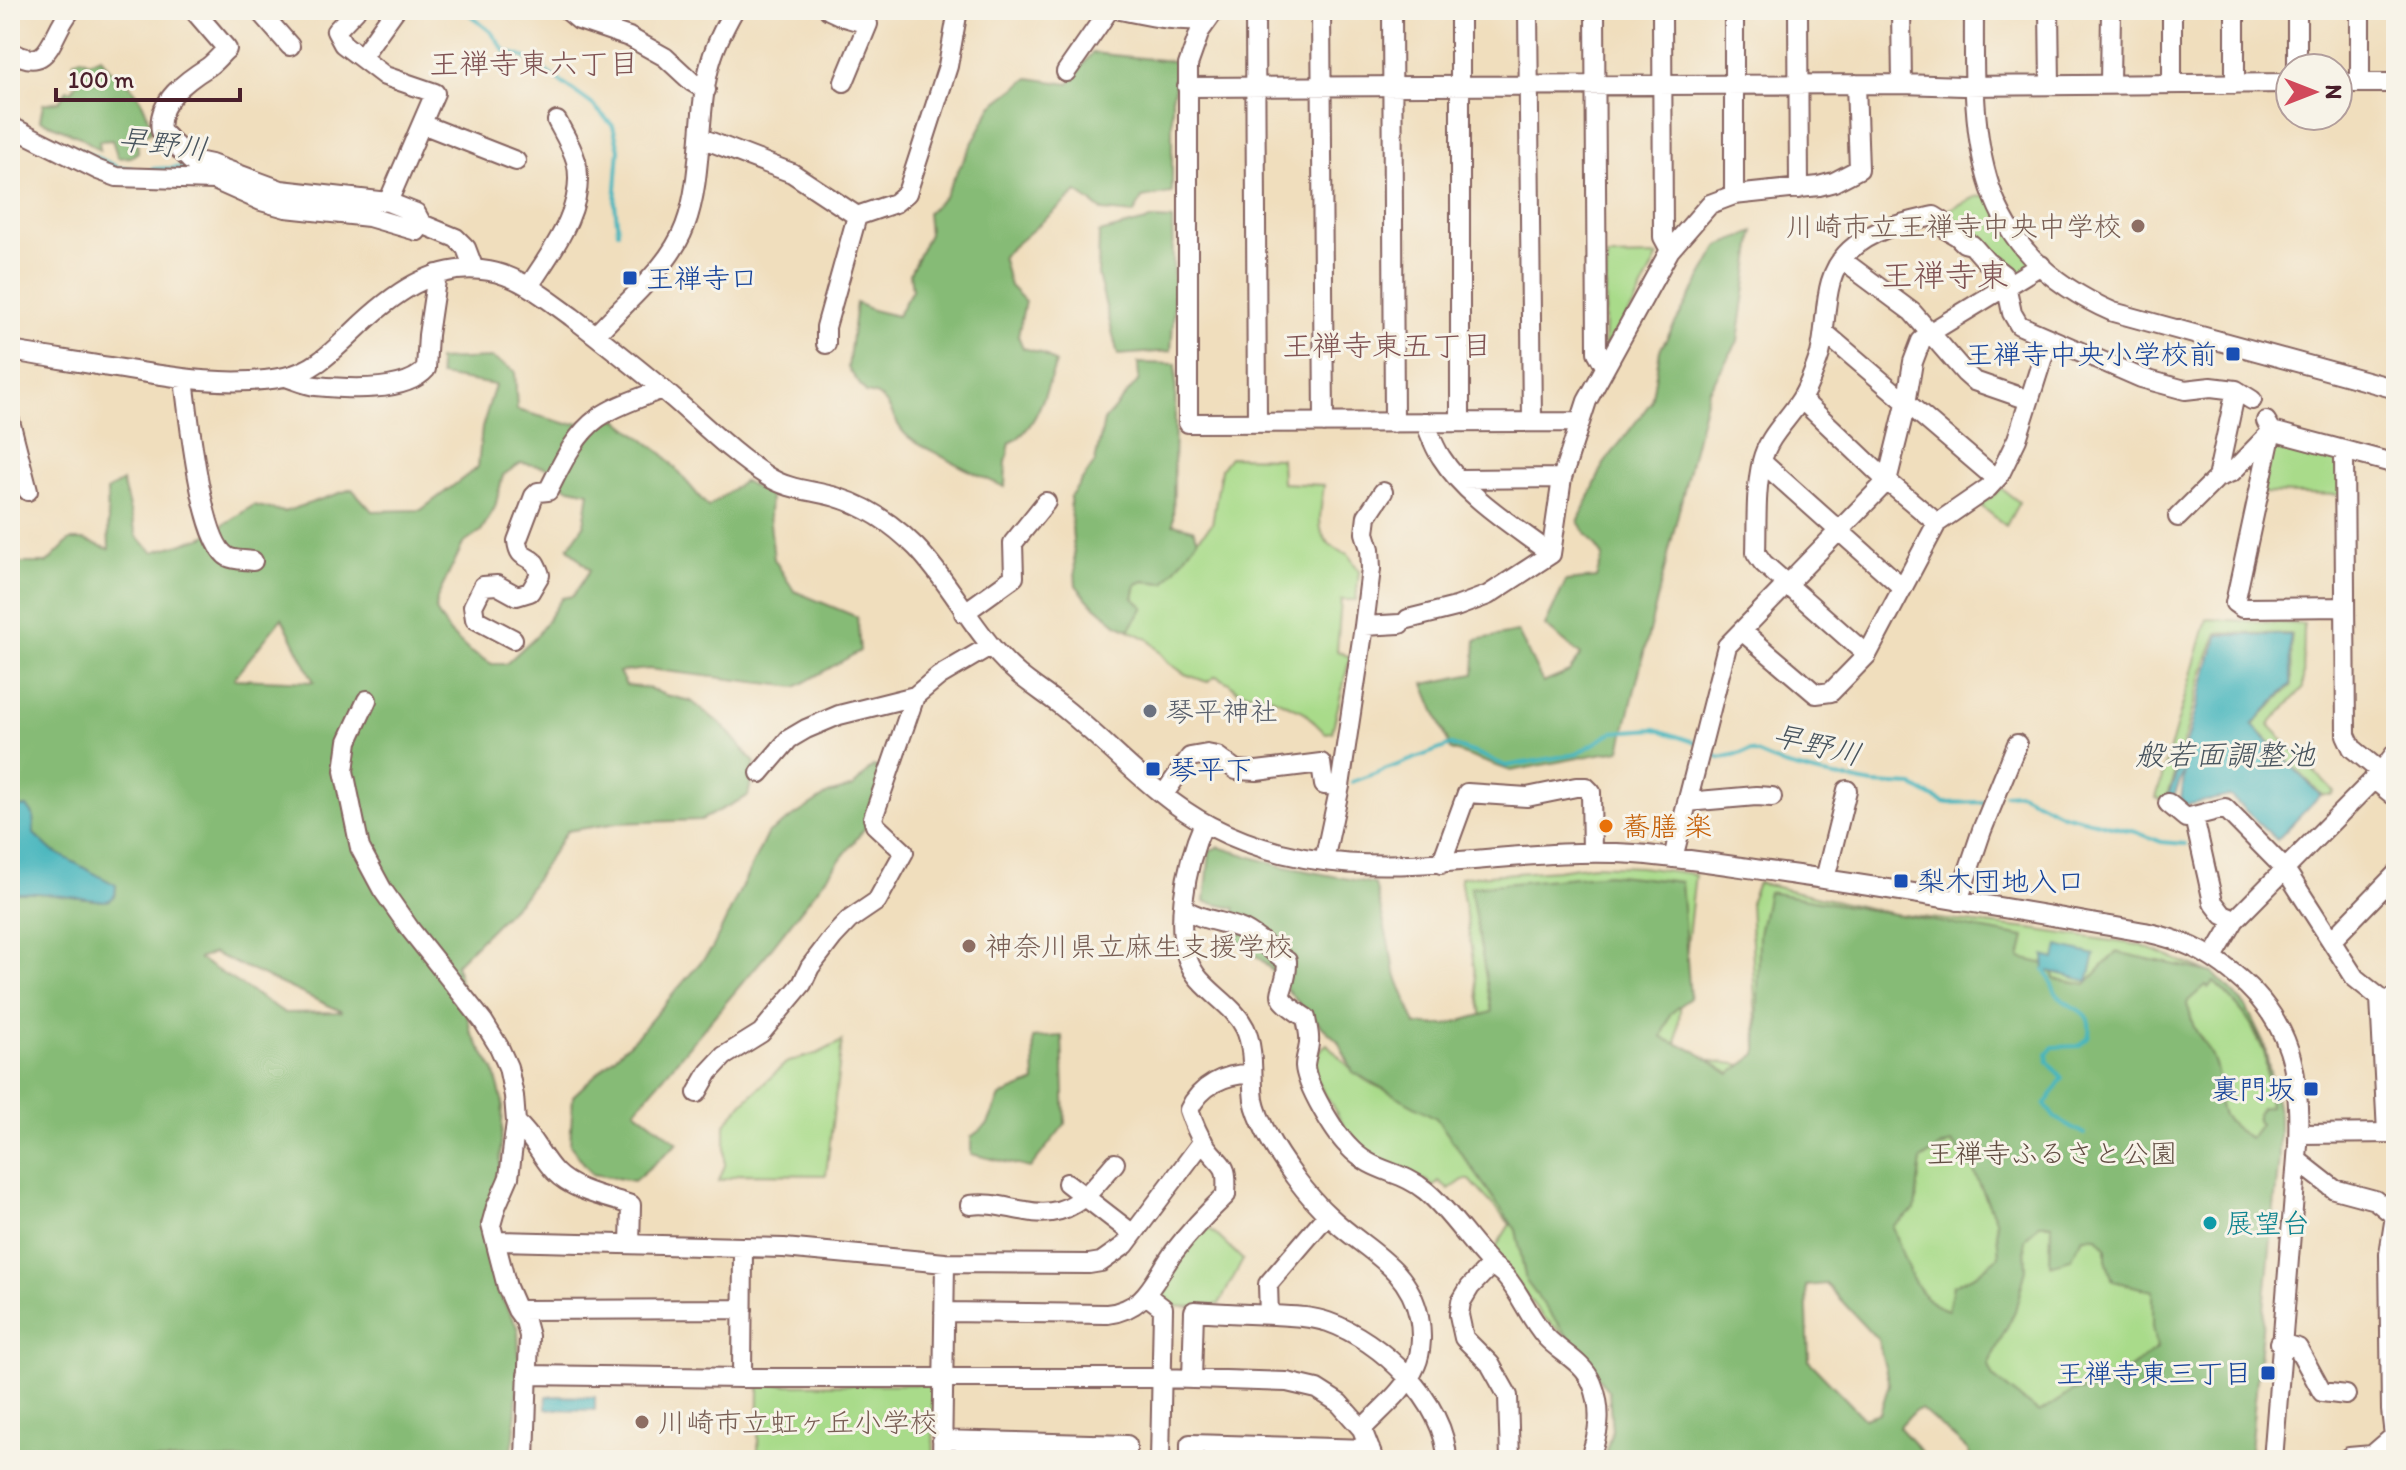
<svg xmlns="http://www.w3.org/2000/svg" width="2406" height="1470" viewBox="0 0 2406 1470" font-family="Itim,'Klee One',sans-serif">
<style>
.green{fill:#a9db8a;stroke:#7a7d5a;stroke-width:2}
.forest{fill:#86bb76;stroke:#686d50;stroke-width:2;fill-rule:evenodd}
.water{fill:#45b5bd;stroke:#486a74;stroke-width:2}
.lines{fill:none;stroke-linecap:round;stroke-linejoin:round}
.stream{stroke:#45b5bd;stroke-width:4}
.minor-casing{stroke:#84625e;stroke-width:22}
.minor{stroke:#fff;stroke-width:18}
.education-dot{fill:#8d6e63;stroke:#f7f3e8;stroke-width:3}
.transit-dot{fill:#1a4fb4;stroke:#f7f3e8;stroke-width:3}
.worship-dot{fill:#6b7280;stroke:#f7f3e8;stroke-width:3}
.food-dot{fill:#e8710a;stroke:#f7f3e8;stroke-width:3}
.culture-dot{fill:#0f9aa8;stroke:#f7f3e8;stroke-width:3}
.labels{text-anchor:middle;stroke-width:6;stroke-linejoin:round;paint-order:stroke}
.education-label{font-size:28px;fill:#785e54;stroke:#f7f3e8;text-anchor:start}
.transit-label{font-size:28px;fill:#164399;stroke:#f7f3e8;text-anchor:start}
.worship-label{font-size:28px;fill:#5b616d;stroke:#f7f3e8;text-anchor:start}
.food-label{font-size:28px;fill:#c56008;stroke:#f7f3e8;text-anchor:start}
.park-label{font-size:28px;fill:#624e43;stroke:#f7f3e8}
.culture-label{font-size:28px;fill:#0d838f;stroke:#f7f3e8;text-anchor:start}
.neighbourhood-label{font-size:30px;fill:#805454;stroke:#f7f3e8}
.water-label{font-size:30px;font-style:italic;fill:#48545e;stroke:#f7f3e8}
.quarter-label{font-size:32px;fill:#805454;stroke:#f7f3e8}
</style>
<rect width="100%" height="100%" fill="#f7f3e8"/>
<filter id="ink" filterUnits="userSpaceOnUse"><feTurbulence type="fractalNoise" baseFrequency=".0125" numOctaves="2"/><feDisplacementMap in="SourceGraphic" scale="16" xChannelSelector="R" yChannelSelector="G"/><feConvolveMatrix kernelMatrix="1 2 1 2 8 2 1 2 1" color-interpolation-filters="sRGB"/></filter>
<filter id="wash" filterUnits="userSpaceOnUse"><feTurbulence type="fractalNoise" baseFrequency=".006" numOctaves="4" result="noise"/><feDisplacementMap in="SourceGraphic" scale="32" xChannelSelector="R" yChannelSelector="G"/><feGaussianBlur stdDeviation="1.8" result="paint"/><feColorMatrix in="noise" values="0 0 0 0 0 0 0 0 0 0 0 0 0 0 0 0 0 1.4 0 .05"/><feComposite in="paint" operator="in"/></filter>
<g filter="url(#wash)">
<rect width="100%" height="100%" fill="#f0debd"/>
<path class="green" d="M1990 194 2038 265 2010 284 1938 214 1976 197Z
M1658 256 1633 307 1604 348 1607 257Z
M2275 436 2340 455 2341 495 2262 493Z
M1230 457 1281 458 1282 483 1324 485C1320 518 1311 542 1348 554L1359 571 1356 600H1341L1337 651 1350 657 1332 732 1325 733 1303 711 1268 696 1239 692 1229 683 1216 676 1207 682 1185 674 1169 663 1148 639 1129 630 1144 607 1133 598 1136 584 1144 581 1165 583 1198 539 1212 524 1221 469Z
M2002 489 2019 502 2006 526 1980 505Z
M2207 619 2304 624 2303 688 2269 725 2334 792 2331 795H2322L2253 725 2292 685 2291 634 2217 633C2194 687 2187 745 2165 800L2156 798Z
M1593 865 1640 867 1695 874 1675 1056 1758 1067 1750 902 1758 883 1894 914 2030 929 2139 945 2209 972 2214 982 2237 1004 2250 1022 2265 1054 2269 1106 2264 1304 2249 1460H2045L1915 1334 1790 1262 1626 1387 1543 1317 1493 1252 1510 1224 1470 1180H1463L1449 1190 1439 1181 1433 1188 1428 1181 1379 1165 1361 1154 1317 1081C1313 1065 1313 1054 1327 1044 1355 1074 1366 1087 1407 1096L1487 1051 1460 877 1557 870Z
M842 1041 826 1175 742 1174 719 1181 725 1165V1124L744 1102 786 1063 819 1053Z
M1205 1224 1243 1260 1219 1304 1195 1307 1169 1306 1152 1293Z
M932 1384 934 1460H758L759 1385Z"/>
<path class="forest" d="M1092 53 1181 62 1172 98V193L1142 198 1134 214 1103 211 1077 192 1002 256 1010 286 1025 301 1018 336 1023 348 1041 353 1056 363C1046 389 1037 430 1010 443L1006 462 1005 487C983 478 964 468 943 457 930 449 918 446 906 435 889 419 894 396 866 393L848 368 856 303 872 310 897 316 912 290 910 273 929 234 927 213 944 197 992 106 1029 78 1069 84Z
M101 57C108 70 113 71 124 80 141 94 147 111 152 131L137 138 138 152 131 157 118 158 112 140 99 141 100 150 80 137 40 120 43 104 59 101 67 90 72 91 78 81 72 71 74 61 81 58 89 62Z
M1154 219 1172 220 1174 307 1171 351 1118 355 1098 275 1099 233Z
M1754 232 1738 341 1708 392 1620 750 1511 771 1451 750 1424 684 1474 674 1476 640 1518 632 1543 683 1569 672 1581 655 1545 626 1566 581 1596 578 1603 556 1578 522 1604 464 1651 402 1660 350 1719 246Z
M492 358 515 371 517 410 568 424 617 419 664 455 708 507 744 481 770 496 769 514 774 559 794 591 857 617 860 651 796 687 648 669 619 672 626 685 648 688 665 695 691 701 722 725 755 763 748 796 701 820 617 823 567 831 524 896 456 964 471 1033 494 1070 503 1103 499 1185 483 1236 497 1290 518 1328 519 1360 514 1438 510 1460H10V893H38L104 901 110 900 115 895 116 886 51 850 34 834 33 814 15 807 10 812V563H47L70 540H84L109 549 107 491 122 481 137 537 153 552 204 537 254 505 284 512 352 489 372 511 421 510 478 467 482 428 495 385 440 376 438 360ZM521 463 545 467 566 487 589 492 584 525 568 548 590 570 573 596 562 598 538 634 506 664H492L470 652 450 633 436 611 437 598 463 544 481 531 495 507 503 475ZM282 618 314 682 235 679 234 678ZM213 953 341 1011V1012L285 1013 199 959Z
M1138 363 1176 364 1173 524 1193 529 1198 539 1165 583 1144 581 1136 584 1133 598 1144 607 1129 630 1116 624 1088 600 1076 585 1070 497 1095 462 1104 421 1139 380Z
M873 766 884 770 871 820 765 956 635 1110 678 1143 634 1181 592 1174 570 1145 573 1096 638 1035 712 949 767 834 828 794 853 787Z
M1219 847 1281 866 1375 884 1395 972 1416 1025H1446L1492 1012 1470 887 1608 874 1681 882 1690 998 1670 1014 1662 1038 1695 1051 1730 1074 1757 1054 1759 934 1768 892 2025 937 2020 958 2054 966V979L2086 984 2116 952 2213 973 2246 1006 2264 1043 2279 1116V1158L2249 1460H1971L1968 1450 1921 1409 1914 1411 1899 1427 1929 1460H1603L1612 1431 1609 1392 1526 1281 1516 1230 1436 1118 1353 1072 1338 1041 1306 1012 1265 963 1236 940 1235 908 1205 902 1210 850ZM2214 982C2235 1002 2258 1026 2265 1055 2268 1071 2268 1089 2269 1106L2261 1108 2257 1114V1121L2260 1124 2250 1138C2202 1112 2229 1095 2212 1056 2208 1047 2200 1038 2195 1029 2191 1022 2191 1013 2187 1005L2188 1001 2206 985 2209 988ZM1952 1143 1971 1165 1996 1220 1999 1256 1976 1274 1953 1286 1948 1310C1913 1301 1904 1257 1893 1226L1915 1210 1921 1160 1941 1147ZM2039 1224H2051L2050 1265 2071 1259 2083 1237H2097L2106 1247V1260L2113 1281 2153 1291V1326L2157 1348 2102 1389 2073 1391 2039 1413 1993 1377 1988 1365 2015 1311 2026 1270 2025 1239ZM1826 1284 1878 1340 1889 1384 1880 1413 1864 1418 1809 1361 1806 1286Z
M1062 1036 1065 1124 1030 1168 971 1154V1137L988 1124 1000 1096 1035 1082 1033 1038Z"/>
<path class="water" d="M2218 635H2290L2291 684 2252 725 2320 795 2277 840 2230 796 2186 805 2181 800 2185 769 2172 801 2165 803C2188 749 2199 691 2218 635Z
M15 807H27L33 814 34 834 51 850 116 885 115 895 110 900 104 901 38 893H10V812Z
M2058 946 2095 955 2088 981 2045 970 2044 956 2055 959Z
M546 1396 595 1397V1410L546 1409Z"/>
<g class="lines">
<path class="stream" d="M464 10 491 32 505 51 526 58 543 69 593 105 613 126 619 149 615 203 618 232
M10 116 21 122
M54 138 120 168H131
M152 169 187 167
M1708 749 1720 758 1751 751 1784 765 1819 774 1873 784 1913 786 1944 803 1986 802
M1352 782 1451 745 1481 755 1506 766 1577 754 1613 732 1655 729 1697 743
M2005 794 2020 793 2062 814 2136 832 2161 842 2185 844
M2045 970C2050 977 2052 987 2057 994 2070 1012 2096 1007 2088 1038L2079 1046 2053 1047 2047 1054 2048 1062 2062 1078 2045 1105 2055 1118 2084 1134"/>
</g>
</g>
<g filter="url(#ink)">
<g class="lines">
<g class="minor-casing">
<path id="minor" d="M264 10 261 13 290 46
M356 10 336 31 343 44 385 76 435 93 388 202
M567 10 579 20 629 37 665 57 692 82 706 90
M829 10 844 17 868 24 844 82
M1120 10C1150 16 1178 23 1208 19
M1215 10 1200 31 1188 65V423L1579 422
M1255 10 1257 423
M1321 10 1324 423
M1392 10 1394 423
M1460 10V422
M1528 10 1532 422
M1595 10 1597 352 1605 366
M1662 10 1663 237 1670 250
M1734 10V195
M1798 10 1799 189
M1901 10 1902 84
M1974 10C1973 143 1972 250 2113 312L2396 389
M2049 10 2050 84
M2235 10V84
M2360 10V83
M196 13 227 49C221 54 215 62 208 67 187 80 156 102 161 131L189 159 214 180 261 201 286 208 369 217 417 231 422 224
M10 51C52 76 49 35 71 10
M362 56 395 10
M2297 68V10
M1066 72 1109 10
M2338 83H2396
M2110 84 2111 10
M2172 84V10
M1187 87 1902 84 1963 86 2290 83
M422 124 516 161
M10 126 98 170 117 177 214 180
M701 138 792 173 857 216
M192 160 211 164 281 190 388 202 416 213 422 224 456 238 466 248 474 269
M1842 260 1912 312 1965 373 1974 381 2029 400
M529 286C552 251 587 206 576 161 572 147 564 134 557 121
M1824 332 1996 479
M596 335C625 302 670 267 685 226 704 176 696 111 711 61 716 43 725 26 734 10
M826 344V327L857 216 895 203 907 193 948 66 958 10
M10 351C49 357 89 364 129 370 178 378 233 387 284 377 313 372 332 352 353 332 390 296 434 261 489 271 521 277 546 298 572 317 607 344 642 371 675 400 705 426 734 455 767 476 788 490 812 490 836 497 866 506 894 525 916 547 947 579 967 619 996 652 1018 677 1035 686 1060 705 1110 744 1153 796 1210 826 1349 899 1489 844 1635 854 1687 858 1738 867 1790 874 1909 891 2027 912 2145 932 2182 940 2205 950 2234 974 2292 1021 2301 1073 2298 1145L2273 1460
M286 377C295 380 306 385 316 386 347 389 405 393 426 369L428 335 437 274
M184 379C188 411 201 542 228 557 234 560 246 560 253 561
M1801 399 1887 481 1937 523
M10 421 28 491
M2266 421 2272 431 2396 464
M1425 422C1430 434 1434 447 1441 457 1467 498 1513 525 1551 554
M2272 431 2235 603 2242 608 2344 607
M2344 450 2346 735 2352 748 2381 772
M1762 462 1902 587
M2217 478 2232 472 2272 431
M1459 479 1562 478
M2178 517 2217 478 2236 390
M964 613 1014 577 1013 543 1046 502
M1408 619 1456 607 1488 595 1551 554 1562 478 1587 401 1670 250 1710 204 1734 195 1819 186 1834 182 1859 169 1856 84
M1364 626 1400 624
M1742 631 1816 694 1831 692 1867 655 1937 523 1988 488 1999 476 2017 439 2049 338
M513 639 475 619 473 606 483 586 497 585 517 596 530 592 540 575C540 574 536 564 535 563 526 554 519 559 517 541L534 496 538 492 548 491C561 466 574 435 598 418 616 405 641 398 662 389
M1867 655 1763 563 1756 553C1757 523 1755 491 1762 461 1768 436 1788 420 1801 399 1809 386 1815 369 1820 354 1829 318 1820 278 1850 250 1874 228 1904 223 1934 216L1942 221 1947 230 1957 236 1964 243 1972 245 1986 261 2004 275 2012 313 2019 325 2141 378 2185 390 2211 387 2236 390 2252 400
M367 700 348 741 344 771 360 848 382 889 410 929 483 1021 499 1047 508 1067 514 1096 516 1122
M760 773 789 739 806 729 839 715 915 696 939 676 990 646
M2373 779 2393 795H2396
M1164 794 1190 757 1207 754 1217 756 1236 770 1257 771 1321 763 1324 785 1340 786
M1687 802 1756 796 1772 797
M2168 803 2186 818 2225 808 2285 869 2355 978 2380 998 2396 1004
M2194 817 2213 902 2223 915 2235 920
M1204 823C1187 861 1169 938 1196 975 1210 994 1234 1006 1245 1028 1255 1050 1251 1077 1254 1100 1256 1111 1262 1124 1267 1134 1280 1159 1308 1197 1329 1216 1364 1250 1408 1265 1419 1317 1422 1331 1422 1351 1416 1365 1405 1391 1381 1409 1362 1429L1374 1460
M1673 858 1727 646 1887 481 1906 404 1913 362 1921 341 1936 329 2041 265
M1324 861 1340 786 1364 626 1371 569 1370 549 1365 533 1367 516 1383 492
M1441 864 1467 793 1527 797 1576 787H1586L1591 792 1592 853
M1825 879 1847 790
M1958 901 1982 830 2017 744
M1183 908C1202 921 1224 921 1244 930 1260 938 1272 952 1287 961 1288 999 1264 990 1306 1018 1307 1026 1310 1034 1309 1042 1309 1050 1305 1058 1305 1066 1306 1085 1334 1132 1348 1146 1373 1174 1400 1169 1426 1191 1451 1212 1468 1241 1491 1264 1495 1268 1501 1271 1505 1276 1521 1294 1529 1318 1546 1337 1561 1353 1583 1362 1592 1383 1603 1410 1599 1434 1589 1460
M2332 940 2396 874
M2213 957 2235 920 2381 772 2396 752
M2380 998 2387 1133
M697 1093 709 1072 724 1056 761 1033 802 984 810 967 833 937 849 920 877 901 904 852 875 825 873 818 915 696
M2299 1134 2396 1133
M2297 1160 2334 1189 2375 1200 2396 1217
M1067 1183 1133 1234
M970 1205C990 1202 1007 1208 1026 1211 1071 1220 1089 1193 1115 1163
M2395 1216 2389 1254 2391 1410 2394 1436 2396 1437
M495 1241 784 1248 945 1263 1089 1264 1101 1262 1125 1245 1203 1141
M1491 1265 1470 1287 1461 1302 1459 1315 1464 1338 1490 1364 1508 1396 1510 1460
M1146 1295 1163 1308 1160 1460
M517 1310 743 1309
M944 1312 1107 1314C1147 1309 1153 1281 1174 1252 1190 1231 1208 1212 1226 1195 1228 1160 1223 1170 1205 1145 1198 1135 1193 1122 1189 1110 1200 1086 1225 1073 1252 1074
M1269 1315 1268 1284 1327 1215
M2280 1343 2298 1348 2322 1392 2346 1395
M527 1375 742 1378H1162L1287 1382 1317 1389 1339 1403 1362 1429
M742 1378 743 1247
M1192 1379 1194 1311C1220 1313 1247 1314 1274 1315 1292 1316 1311 1316 1328 1322 1380 1340 1446 1402 1447 1460
M942 1440 1127 1445V1460
M525 1460 529 1336 525 1321 517 1310 507 1287 491 1225 496 1207 509 1177 516 1122C535 1139 540 1156 555 1172 573 1191 607 1197 631 1205L630 1244
M942 1460 945 1263
M1190 1460V1444L1370 1449
M2349 1460V1457L2372 1455 2394 1436"/>
</g>
<use href="#minor" class="minor"/>
</g>
</g>
<g class="education-dot">
<circle cx="2138" cy="226" r="8"/>
<circle cx="969" cy="946" r="8"/>
<circle cx="642" cy="1422" r="8"/>
</g>
<g class="transit-dot">
<rect x="622" y="270" width="16" height="16" rx="4"/>
<rect x="2225" y="346" width="16" height="16" rx="4"/>
<rect x="1145" y="761" width="16" height="16" rx="4"/>
<rect x="1893" y="873" width="16" height="16" rx="4"/>
<rect x="2303" y="1081" width="16" height="16" rx="4"/>
<rect x="2260" y="1365" width="16" height="16" rx="4"/>
</g>
<circle class="worship-dot" cx="1150" cy="711" r="8"/>
<circle class="food-dot" cx="1606" cy="826" r="8"/>
<circle class="culture-dot" cx="2210" cy="1223" r="8"/>
<g class="labels">
<g class="education-label">
<text x="2122" y="236" text-anchor="end">川崎市立王禅寺中央中学校</text>
<text x="985" y="956">神奈川県立麻生支援学校</text>
<text x="658" y="1432">川崎市立虹ヶ丘小学校</text>
</g>
<g class="transit-label">
<text x="646" y="288">王禅寺口</text>
<text x="2217" y="364" text-anchor="end">王禅寺中央小学校前</text>
<text x="1169" y="779">琴平下</text>
<text x="1917" y="891">梨木団地入口</text>
<text x="2295" y="1099" text-anchor="end">裏門坂</text>
<text x="2252" y="1383" text-anchor="end">王禅寺東三丁目</text>
</g>
<g class="worship-label">
<text x="1166" y="721">琴平神社</text>
</g>
<g class="food-label">
<text x="1622" y="836">蕎膳 楽</text>
</g>
<g class="park-label">
<text x="2052" y="1163">王禅寺ふるさと公園</text>
</g>
<g class="culture-label">
<text x="2226" y="1233">展望台</text>
</g>
<g class="neighbourhood-label">
<text x="534" y="74">王禅寺東六丁目</text>
<text x="1387" y="356">王禅寺東五丁目</text>
</g>
<g class="water-label">
<text transform="translate(163 144) rotate(7)" y="10">早野川</text>
<text transform="translate(1817 745) rotate(14)" y="10">早野川</text>
<text x="2225" y="765">般若面調整池</text>
</g>
<g class="quarter-label">
<text x="1945" y="286">王禅寺東</text>
</g>
</g>
<rect width="2406" height="1470" fill="none" stroke="#f7f3e8" stroke-width="40"/>
<g transform="translate(2314 92) rotate(90)"><circle r="38" fill="#f7f3e8" stroke="#b29e9c" stroke-width="2"/>
<path d="M0-6L14 30L0 20L-14 30Z" fill="#d1495b"/>
<text y="-12" font-size="22" font-weight="bold" text-anchor="middle" fill="#4a1f2b">N</text>
</g>
<path d="M56 88v12h184v-12" fill="none" stroke="#4a1f2b" stroke-width="4"/>
<text x="68" y="88" font-size="24" fill="#4a1f2b" stroke="#f7f3e8" stroke-width="6" paint-order="stroke">100 m</text>
</svg>
